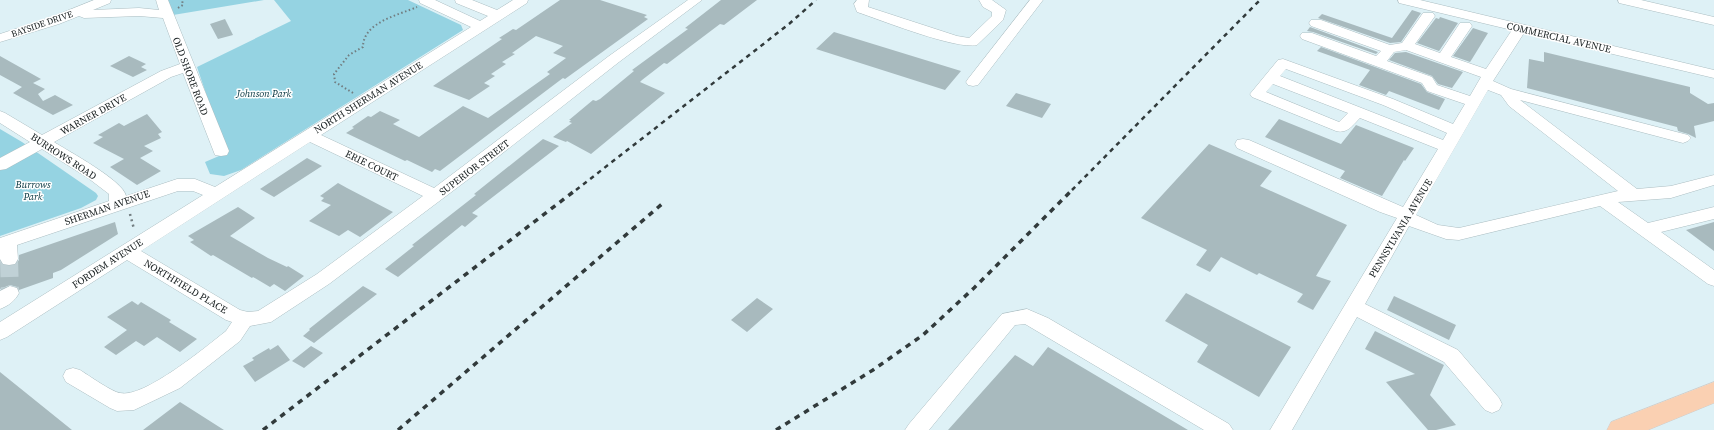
<svg xmlns="http://www.w3.org/2000/svg" width="1714" height="430" viewBox="0 0 1714 430" font-family="'Source Serif 4',serif">
<style>
.green{fill:#95d3e2}
.building{fill:#a8babe}
.lines{fill:none;stroke-linecap:round;stroke-linejoin:round}
.minor-tunnel{stroke:#c0d1d6;stroke-width:18;stroke-dasharray:18 10;stroke-linecap:butt}
.minor-casing{stroke:#acbec2;stroke-width:1}
.major-casing{stroke:#cccece;stroke-width:1}
.path-far1{stroke:#717d80;stroke-width:2;stroke-dasharray:1.5 2.5;stroke-linecap:butt}
.path{stroke:#717d80;stroke-width:2.5;stroke-dasharray:2 3.5;stroke-linecap:butt}
.minor{fill:#fff;fill-rule:evenodd}
.major{fill:#fad0b2;fill-rule:evenodd}
.rail-far1{stroke:#313a3b;stroke-width:2.5;stroke-dasharray:4.5 4.5;stroke-linecap:butt}
.rail{stroke:#313a3b;stroke-width:3.5;stroke-dasharray:5.5 5.5;stroke-linecap:butt}
.labels{text-anchor:middle;stroke-width:3;stroke-linejoin:round;paint-order:stroke}
.far-street-label{font-size:9px;fill:#171e1f;stroke:#fff}
.street-label{font-size:10px;fill:#171e1f;stroke:#fff}
.park-label{font-size:10px;font-style:italic;fill:#00323c;stroke:#fff}
</style>
<rect width="100%" height="100%" fill="#def1f6"/>
<path class="green" d="M167 0H264L173 15Z
M274 0H408L461 25 463 30 241 170 224 176 210 174 205 162 226 153 197 67 291 21Z
M0 129 22 142 96 193 98 196 96 200 81 208 0 236Z"/>
<path class="building" d="M560 0H600L647 15 644 17 648 19 565 79 563 78 440 171 435 169 432 172 407 160 405 161 346 133 354 128 352 127 368 116 371 117 380 111 400 120 393 124 419 137 463 106 488 118 550 74 547 72 566 58 553 53 563 46 536 36 512 53 515 54 502 62 506 64 491 74 495 76 484 83 490 86 469 100 433 86 502 39 499 38 513 29 516 30Z
M721 0H757L724 25 720 24 667 64 664 63 642 80 640 82 665 93 591 154 567 141 566 142 553 137 572 123 569 122 571 120H569L593 100 596 101 600 99 634 71 632 70 688 29 685 28Z
M1412 10 1421 13 1401 42 1390 43 1318 18 1322 14 1392 38Z
M1440 17 1458 23 1439 51 1417 43 1436 18 1439 19Z
M225 19 233 35 218 39 210 24Z
M1310 27 1378 52 1376 54 1313 32 1307 31Z
M1473 28 1488 33 1472 59 1470 62 1453 56Z
M834 32 961 71 945 90 816 49Z
M1321 47 1421 84 1427 92 1445 99 1439 110 1389 91 1386 95 1359 85 1370 70 1317 51Z
M1406 52 1463 72 1452 88 1438 84 1432 76 1389 60 1395 53Z
M1544 52 1690 87V93L1708 104 1714 103V121L1694 126 1696 138 1688 134 1678 131 1677 127 1527 88 1529 59 1544 62Z
M0 56 41 79 33 83 45 89 38 94 43 101 55 95 73 105 53 115 13 93 22 87 0 75Z
M129 56 146 64 141 67 147 70 133 77 110 66Z
M1016 93 1051 104 1042 118 1006 106Z
M147 114 162 132 158 134 161 138 144 146 153 151 140 158 161 171 137 185 110 167 124 159 93 143 103 137 98 135 119 123 124 126Z
M1279 119 1341 144 1356 125 1414 148 1405 161 1404 160 1382 196 1340 178 1345 171 1265 137Z
M543 139 559 146 472 213 478 216 465 227 462 225 398 277 385 269 414 246 412 245 476 195 474 194Z
M1209 144 1272 171 1260 186 1347 225 1316 276 1331 281 1313 310 1297 302 1303 294 1259 273 1257 275 1221 257 1210 272 1196 265 1207 250 1141 218Z
M307 158 322 166 274 197 260 189Z
M338 183 347 188 393 212 360 237 348 230 339 236 309 221 331 205 321 201 324 198 320 196Z
M238 207 255 218 230 236 268 258 287 267 288 266 304 276 285 291 274 284 270 287 253 277 252 278 213 255 211 256 190 242 194 240 188 236Z
M115 222 118 234 61 270 53 273V278L19 290 17 287 10 285 0 289V262L3 265H15L19 260V255Z
M1714 222V251L1686 230Z
M363 286 377 294 314 343 303 336 310 330 309 329Z
M1186 293 1291 347 1259 397 1197 362 1208 345 1165 321Z
M1394 296 1456 325 1449 340 1387 310Z
M757 298 773 309 747 332 731 320Z
M132 301 138 305 141 302 171 320 169 322 197 339 180 352 157 337 144 346 136 341 116 355 104 347 127 330 107 317Z
M1375 331 1444 365 1430 395 1456 425 1436 430H1428L1386 382 1415 374 1365 349Z
M278 345 290 360 255 382 243 366 254 360 252 358 269 348 270 350Z
M311 346 323 353 304 368 292 361Z
M1048 347 1188 430H948L1015 355 1033 366Z
M0 372 72 430H0Z
M180 402 224 430H143Z"/>
<g class="lines">
<path class="minor-tunnel" d="M9 259 10 293"/>
<g class="minor-casing">
<path id="minor" d="M94 0H111L110 3 93 10 139 8 159 10 156 0H168L229 151 227 155 221 156 215 155 183 73 171 77 54 142C68 151 124 181 126 196L177 179H195L215 187 471 27 420 3 419 0H435L480 21 488 16 456 3 455 0H472L497 10 513 0H528L527 3 321 135 434 188 609 56 688 0H702L619 62 490 163 329 284 271 322 250 326 240 341 180 388 134 410 117 411 110 408 66 382 63 376 66 370 73 368 80 370C88 375 112 392 120 393 143 399 207 346 226 331L232 322 226 320 127 260 7 337 0 340V322L203 195 193 191H178L17 245 18 259 15 264 9 265 3 264 0 259V238L109 201V194L88 178 42 149 6 169 0 170V158L30 142 0 123V111L5 113 42 135 161 71 180 64 163 18 139 16 84 18 79 16 59 24 0 42V34L49 18ZM310 142 423 196 317 274 258 311 248 312 240 310 141 251Z
M857 0H869L868 7 957 36 969 38 992 16V12L983 7 979 0H992L1006 10 1003 20 977 45C956 50 881 20 857 12L854 4Z
M1030 0H1043L978 85 973 86 968 85 966 82 968 79Z
M1398 0H1420L1714 70V78L1524 33 1493 81 1511 89 1688 135 1691 138 1688 141 1683 143 1520 100 1637 189 1671 186 1714 175V185L1671 198 1618 202 1648 223 1714 207V219L1661 232 1714 270V286L1708 284 1600 206 1459 240 1446 239 1409 226 1365 304 1458 350 1499 398 1502 404 1499 410 1492 413 1485 410 1444 362 1357 317 1292 430H1270L1397 218 1380 212 1237 148 1235 144 1237 140 1243 139 1249 140 1403 207 1438 149 1360 118C1352 126 1347 134 1336 131L1252 97 1250 94 1278 60 1283 59 1393 99 1453 124 1465 104 1427 91 1422 83 1302 39 1300 36 1302 33H1312L1376 56 1381 51 1311 26 1309 23 1311 20H1321L1390 45 1402 43 1423 13H1433L1435 16 1415 44 1440 53 1460 23H1470L1472 26 1451 57 1486 69 1512 30 1399 3ZM1406 50 1481 77 1470 96 1437 85 1432 77 1387 61 1394 52ZM1286 69 1383 105 1447 133 1443 140 1280 76ZM1273 84 1348 113 1339 122 1266 92ZM1488 90 1501 95 1509 106 1618 191 1459 228 1438 225 1416 215Z
M1618 0H1641L1714 17V25L1619 3Z
M10 286 17 288 19 293C15 301 8 306 0 309V291Z
M1027 309 1048 318 1229 424 1233 430H1204L1025 324 1015 325 929 430H905L909 424 1002 314Z"/>
</g>
<g class="major-casing">
<path id="major" d="M1714 382V403L1648 430H1607L1611 422Z"/>
</g>
<path class="path-far1" d="M178 8 183 5 182 0
M353 93 335 82 334 74 349 55 363 47C363 22 399 15 417 7"/>
<path class="path" d="M130 214 134 229"/>
<use href="#minor" class="minor"/>
<use href="#major" class="major"/>
<path class="rail-far1" d="M576 190 789 24 816 0
M1072 190 1260 0"/>
<path class="rail" d="M263 430 577 189
M398 430 662 204
M776 430 873 370 923 335 974 288 1073 189"/>
</g>
<g class="labels">
<g class="far-street-label">
<text transform="translate(42 24) rotate(-19)" y="3">BAYSIDE DRIVE</text>
</g>
<g class="street-label">
<text transform="translate(1559 37) rotate(13)" y="4">COMMERCIAL AVENUE</text>
<text transform="translate(191 76) rotate(69)" y="4">OLD SHORE ROAD</text>
<text transform="translate(368 97) rotate(-32)" y="4">NORTH SHERMAN AVENUE</text>
<text transform="translate(93 114) rotate(-29)" y="4">WARNER DRIVE</text>
<text transform="translate(64 156) rotate(33)" y="4">BURROWS ROAD</text>
<text transform="translate(372 165) rotate(26)" y="4">ERIE COURT</text>
<text transform="translate(474 167) rotate(-37)" y="4">SUPERIOR STREET</text>
<text transform="translate(107 207) rotate(-19)" y="4">SHERMAN AVENUE</text>
<text transform="translate(1400 228) rotate(-59)" y="4">PENNSYLVANIA AVENUE</text>
<text transform="translate(107 263) rotate(-33)" y="4">FORDEM AVENUE</text>
<text transform="translate(186 286) rotate(31)" y="4">NORTHFIELD PLACE</text>
</g>
<g class="park-label">
<text x="264" y="97">Johnson Park</text>
<text x="33" y="188">Burrows<tspan x="33" dy="12">Park</tspan></text>
</g>
</g>
</svg>
